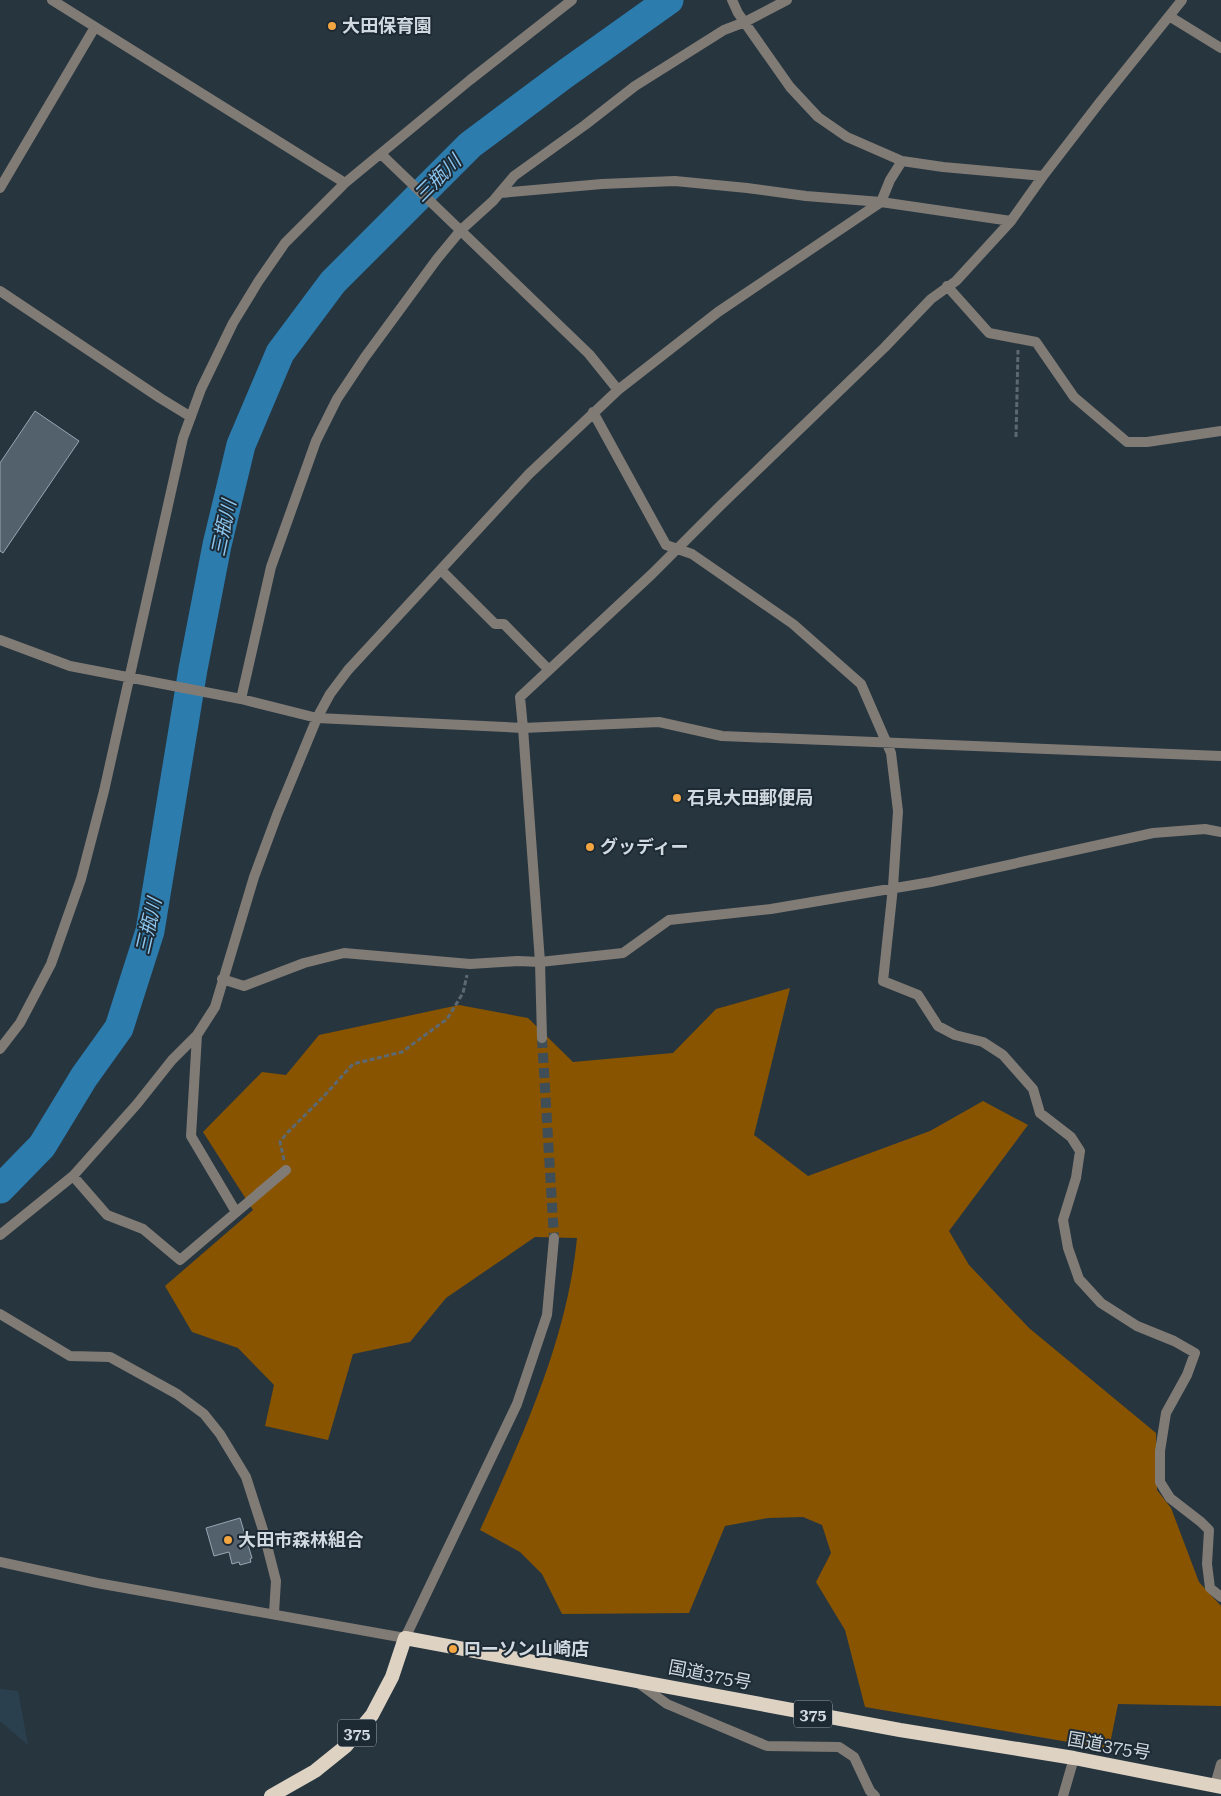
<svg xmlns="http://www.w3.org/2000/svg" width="1221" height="1796" viewBox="0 0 1221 1796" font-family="'Roboto Serif','Noto Sans JP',serif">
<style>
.built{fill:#2b404e}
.forest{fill:#885400}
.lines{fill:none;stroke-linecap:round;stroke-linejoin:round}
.river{stroke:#2c7cae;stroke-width:29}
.building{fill:#52616c;stroke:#97a8b5}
.tertiary-tunnel{stroke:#404e57;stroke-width:10;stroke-dasharray:10 5;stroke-linecap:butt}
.path{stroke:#5c6972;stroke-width:3;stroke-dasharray:5 2.5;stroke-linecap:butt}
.minor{stroke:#817b75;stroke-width:10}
.tertiary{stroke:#817b75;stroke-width:10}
.trunk{stroke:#ded2c3;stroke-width:14}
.poi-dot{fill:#f2a541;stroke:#1d2a34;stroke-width:2}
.labels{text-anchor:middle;stroke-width:4;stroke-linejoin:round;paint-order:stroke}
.shield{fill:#1d2a34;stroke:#9aa4ac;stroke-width:1}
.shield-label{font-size:16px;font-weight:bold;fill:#d0d9e0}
.poi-label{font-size:18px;font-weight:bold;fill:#d0d9e0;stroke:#1d2a34;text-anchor:start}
.street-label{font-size:18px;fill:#d0d9e0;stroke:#1d2a34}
.water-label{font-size:19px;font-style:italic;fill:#8ec7f0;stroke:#1d2a34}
</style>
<rect width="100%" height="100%" fill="#27353f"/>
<path class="built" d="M0 1689 18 1691 28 1745 0 1721Z"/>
<path class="forest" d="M790 988 754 1135 808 1176 930 1131 983 1101 1028 1125 949 1231 969 1265 1029 1328 1156 1433 1157 1490 1171 1508 1199 1582 1221 1606V1706L1118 1704 1109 1749 865 1707 845 1630 816 1582 831 1553 822 1525 803 1517 768 1518 725 1526 689 1613 562 1614 542 1574 520 1552 480 1530C522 1437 567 1341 577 1238L535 1237 446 1298 410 1342 353 1354 328 1440 265 1426 274 1385 238 1348 192 1332 165 1286 253 1210 203 1132 262 1072 286 1075 319 1035 459 1005 528 1018 573 1062 673 1053 716 1009Z"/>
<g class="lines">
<path class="river" d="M0 1189 42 1146 84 1077 119 1028 150 931 193 669 217 545 241 445 280 353 333 282 470 145 565 74 669 0"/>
</g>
<path class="building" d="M35 411 79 441 3 553 0 551V463Z
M240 1518 252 1558 250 1559 251 1562 240 1565 239 1562 232 1564 229 1552 214 1556 206 1528Z"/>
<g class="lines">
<path class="tertiary-tunnel" d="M542 1038 554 1238"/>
<path class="path" d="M1016 437 1018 350
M284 1160 280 1142 287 1133 324 1096 353 1064 402 1052 447 1019 463 993 467 975"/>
<path class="minor" d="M52 0 345 183
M732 0 738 13 790 87 818 117 847 137 902 161 943 167 1043 176
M1169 16 1221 48
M381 154 589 354 618 390
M0 188 95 27
M500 193 602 184 675 181 747 188 806 196 881 202 1011 221
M947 286 989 333 1036 342 1074 397 1127 442H1147L1221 431
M0 291 160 398 191 417
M593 412 666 545 692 554 793 624 861 684 891 753 898 811 893 887 883 981 918 995 938 1026 955 1035 983 1042 1003 1055 1033 1089 1040 1113 1071 1137 1080 1151 1076 1178 1063 1220 1068 1248 1079 1279 1101 1303 1137 1326 1174 1341 1195 1353 1187 1375 1166 1413 1160 1451V1482L1170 1498 1201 1522 1209 1530 1207 1564 1210 1588 1221 1597
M441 570 495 624H504L549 670
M0 640 70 666 241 699 317 718 523 728 659 722 722 736 1221 756
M241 699 271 567 316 441 337 399 365 357 437 259 461 230 493 201 514 176 585 125 635 86 724 30 745 22 787 0
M523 728 520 697 652 574 721 505 884 348 931 299 956 281 1011 221 1043 176 1100 102 1182 0
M222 979 244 986 304 963 344 953 470 964 518 961 540 962 623 953 669 920 771 909 931 882 1153 833 1205 829 1221 832
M197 1035 191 1136 236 1212
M0 1049 20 1023 51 964 81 879 104 791 183 438 201 389 233 323 258 282 285 243 345 183 470 80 572 0
M73 1176 107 1215 143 1229 180 1260 286 1170
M0 1235 73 1176 137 1104 172 1060 197 1035 215 1007 254 877 277 815 317 718 330 694 348 670 529 474 618 390 718 312 881 202 890 180 902 161
M0 1314 70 1356 110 1357 177 1394 204 1414 220 1434 246 1477 263 1530 276 1581 274 1613
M637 1682 667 1704 767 1746 839 1747 854 1757 870 1791 875 1796
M1063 1796 1074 1758"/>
<path class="tertiary" d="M523 728 540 962 542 1038
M0 1562 97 1583 405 1638 517 1404 547 1315 554 1238
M1215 1785 1221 1764"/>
<path class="trunk" d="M271 1796 315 1771 346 1746 372 1715 392 1677 405 1638 900 1730 1074 1758 1221 1787"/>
</g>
<g class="poi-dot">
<circle cx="332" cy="26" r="5"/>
<circle cx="677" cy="798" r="5"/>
<circle cx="590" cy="847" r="5"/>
<circle cx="228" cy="1540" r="5"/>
<circle cx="453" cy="1649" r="5"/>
</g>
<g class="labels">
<g class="shield">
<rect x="794" y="1700.5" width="38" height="27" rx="4"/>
<rect x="338" y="1719.5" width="38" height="27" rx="4"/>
</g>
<g class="shield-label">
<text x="813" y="1720">375</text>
<text x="357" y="1739">375</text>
</g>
<g class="poi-label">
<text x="342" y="32">大田保育園</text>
<text x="687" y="804">石見大田郵便局</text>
<text x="600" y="853">グッディー</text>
<text x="238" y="1546">大田市森林組合</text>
<text x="463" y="1655">ローソン山崎店</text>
</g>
<g class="street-label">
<text transform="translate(710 1675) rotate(11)" y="6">国道375号</text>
<text transform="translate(1109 1746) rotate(10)" y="6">国道375号</text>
</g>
<g class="water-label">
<text transform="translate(437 178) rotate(-45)" y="7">三瓶川</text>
<text transform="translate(223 528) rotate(-78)" y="7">三瓶川</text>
<text transform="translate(148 926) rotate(-77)" y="7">三瓶川</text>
</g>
</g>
</svg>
